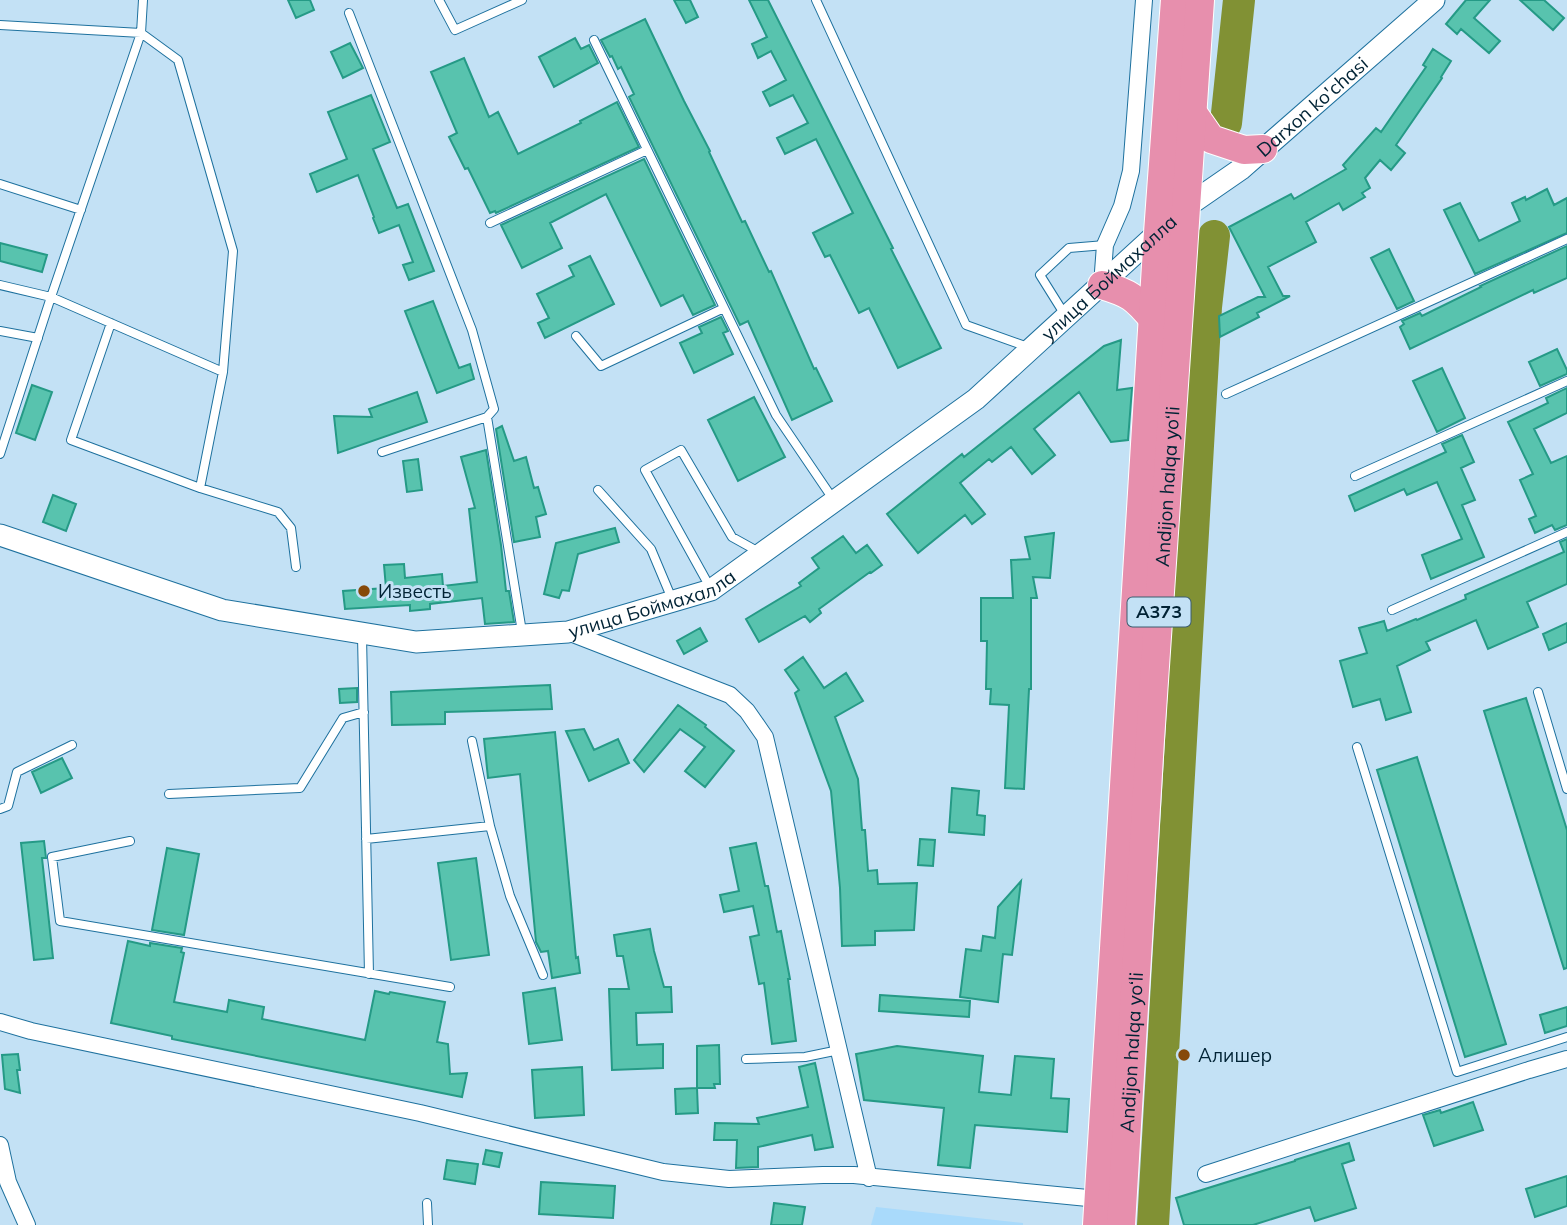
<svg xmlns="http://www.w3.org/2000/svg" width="1567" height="1225" viewBox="0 0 1567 1225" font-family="Mulish,sans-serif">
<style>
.built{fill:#a9dafb}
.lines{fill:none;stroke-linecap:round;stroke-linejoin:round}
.river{stroke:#819134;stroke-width:32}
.building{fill:#58c3ae;stroke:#259a86;stroke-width:2}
.lane-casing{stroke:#1e719e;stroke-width:10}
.street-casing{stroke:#1e719e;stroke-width:18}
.secondary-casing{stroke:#1e719e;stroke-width:23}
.highway-casing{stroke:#fff;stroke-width:30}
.lane{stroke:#fff;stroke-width:8}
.street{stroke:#fff;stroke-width:16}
.secondary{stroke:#fff;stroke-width:21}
.highway{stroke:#e78fad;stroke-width:28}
.poi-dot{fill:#864909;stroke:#c3e1f5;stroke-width:2.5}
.labels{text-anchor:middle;stroke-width:6;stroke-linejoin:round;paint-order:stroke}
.shield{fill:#c3e1f5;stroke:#3b5c6f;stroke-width:2}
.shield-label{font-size:18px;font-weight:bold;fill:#012335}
.street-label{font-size:19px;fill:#012335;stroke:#c3e1f5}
.poi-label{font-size:19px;fill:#012335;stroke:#c3e1f5;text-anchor:start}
</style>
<rect width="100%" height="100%" fill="#c3e1f5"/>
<path class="built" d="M876 1207 1023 1223V1225H871Z"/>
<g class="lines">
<path class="river" d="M1226 123 1239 0
M1153 1225 1206 307 1214 236"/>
</g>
<path class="building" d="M288 0H310L314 10 296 18Z
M674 0H690L698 17 686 23Z
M749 0H768L893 248 891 249 941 348 898 368 869 308 859 313 830 255 825 257 813 233 853 213 816 139 785 154 777 138 808 123 793 95 770 106 763 92 786 80 771 51 758 58 752 44 767 37Z
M1466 0H1490L1474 18 1500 41 1489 53 1461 29 1457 34 1446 24Z
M1520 0H1544L1564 18 1553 30Z
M645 19 684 101 710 151 709 152 742 222 745 221 769 272 771 271 814 369 816 368 832 401 792 420 748 321 740 325 629 97 634 94 621 67 618 69 612 56 610 57 601 40Z
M575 38 581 49 589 45 598 63 554 87 539 57Z
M350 43 363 68 343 78 331 52Z
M1433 49 1451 61 1441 77 1442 78 1396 145 1405 153 1391 170 1380 160 1365 178 1370 188 1362 193 1365 197 1343 210 1339 203 1306 222 1316 242 1268 267 1283 296H1290L1257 313 1259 317 1220 337 1219 316 1258 297H1265L1229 227 1291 194 1294 199 1346 169 1343 165 1376 128 1381 132 1426 67 1423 65Z
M464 58 489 117 498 112 518 154 581 123 580 121 617 102 639 147 496 213 495 211 490 213 468 168 465 169 449 137 457 133 431 72Z
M371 95 390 142 373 149 397 208 408 204 434 271 409 280 403 265 413 262 399 225 379 233 373 218 374 217 358 175 317 192 310 174 347 159 328 112Z
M644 159 715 305 693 315 683 295 661 306 606 194 550 223 562 248 522 268 501 225Z
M1547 189 1554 205 1567 198V233L1475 274 1444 210 1460 203 1479 241 1520 221 1512 203 1525 197 1526 200Z
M0 243 47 255 42 272 0 261Z
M1567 246V278L1534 293 1533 290 1410 349 1400 327 1404 324 1402 321 1420 313 1422 316 1481 287 1480 286Z
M1389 249 1414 301 1397 309 1371 258Z
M590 256 614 304 545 338 538 323 549 318 537 294 574 276 569 266Z
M433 301 459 368 470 364 474 379 437 393 405 311Z
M721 317 728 331 723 333 733 354 694 373 680 343 702 333 699 327Z
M1121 340 1117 390 1132 388 1128 440 1111 442 1079 392 1034 429 1055 455 1032 474 1011 447 992 462 989 459 960 483 985 514 972 524 965 515 918 553 887 514 962 454 964 457 1104 346Z
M1557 349 1567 370V374L1540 386 1529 362Z
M1442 368 1465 418 1437 432 1413 381Z
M32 385 52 392 35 440 16 433Z
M1567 388V413L1534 429 1551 463 1567 456V525L1555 530 1552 525 1535 533 1529 519 1536 516 1520 480 1533 474 1508 422 1548 403 1546 398Z
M417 392 427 422 338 453 334 416 372 417 369 409Z
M754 397 785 457 738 481 708 420Z
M502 426 514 461 526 457 534 488 538 487 546 514 536 517 540 537 514 542 496 429Z
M1462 435 1474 462 1461 468 1475 500 1462 505 1484 557 1431 579 1422 555 1462 539 1437 482 1407 495 1404 489 1355 511 1349 496 1446 452 1442 444Z
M486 450 501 545 506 591H509L514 622 485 624 482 598 430 604V609L410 611V605L345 609 343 591 386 588 384 565 404 564 405 578 442 574 443 586 477 582 469 509 475 508 461 457Z
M418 459 422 490 407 492 403 461Z
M53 495 76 504 66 531 43 522Z
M615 528 619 542 578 554 569 591 562 590 559 598 544 594 556 543Z
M1054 533 1050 578 1033 577 1037 598H1031V689H1029L1024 789 1005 788 1009 705 990 704 991 689H986L987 641H981V598H1013L1011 560 1030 559 1025 537Z
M843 536 856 553 867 545 882 565 871 573 870 572 819 609 821 613 810 622 805 616 759 642 746 619 801 586 799 583 819 568 812 558Z
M1567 539V584L1527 602 1538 627 1488 649 1476 620 1426 642 1430 650 1397 666 1411 712 1386 720 1380 699 1353 707 1340 661 1367 653 1359 628 1384 621 1387 631 1416 619 1417 620 1466 599 1465 595 1564 552 1560 542Z
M1567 623V642L1549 650 1543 634Z
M700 628 707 641 684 654 677 641Z
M803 657 824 688 846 673 863 701 835 717 858 779 862 830H865L868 871 877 870 878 884 917 883 914 930 875 931V945L842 946 840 888 831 791 795 693 799 690 785 670Z
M550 685 552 709 445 712V724L392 725 391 692Z
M357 688V702L340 703 339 689Z
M1526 698 1567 830V968L1564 969 1484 711Z
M678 705 706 725 705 727 734 751 705 787 685 771 705 747 680 729 644 772 634 760Z
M584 729 594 750 618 739 629 763 589 781 566 731Z
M555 732 576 958 578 957 580 973 552 978 548 951 541 952 536 942 520 774 488 778 484 739Z
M1417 757 1506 1044 1465 1057 1377 770Z
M62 758 72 778 41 793 32 772Z
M952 788 979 791 977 815 985 816 984 835 949 832Z
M920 839 935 840 933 866 918 865Z
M44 841 46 858H42L53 958 34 960 21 843Z
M756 843 765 886H768L777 932 781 931 790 979H788L796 1041 772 1044 764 983 759 984 750 937 759 935 753 906 724 912 720 895 739 891 730 848Z
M167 848 199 854 184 935 152 930Z
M476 858 489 955 451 960 438 863Z
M1021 881 1012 955 1003 954 998 1002 960 997 966 949 981 951 983 936 995 938 998 907Z
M650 929 654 951 664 987H671L672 1012 636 1013 637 1045 663 1044V1068L612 1070 609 989H629L623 956H617L614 935Z
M128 941 150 946V943L182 948 181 952 184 953 174 1002 227 1012 229 1000 264 1007 262 1019 365 1040 375 991 389 994 390 992 445 1002 437 1042 448 1044 450 1074 467 1073 462 1097 172 1039V1036L111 1023Z
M555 988 562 1040 529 1044 523 993Z
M880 995 970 1001 969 1017 879 1011Z
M1567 1007V1026L1545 1033 1540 1015Z
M719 1045 720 1084H714L715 1088H697V1046Z
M897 1046 983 1056 979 1092 1011 1095 1015 1056 1054 1059 1051 1098 1069 1099 1067 1132 975 1125 970 1168 938 1165 944 1108 864 1100 856 1054Z
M18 1054 20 1070H17L20 1093 5 1089 2 1055Z
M815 1063 833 1147 815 1150 812 1135 758 1147V1167L736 1168 737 1140H714L715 1123 759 1124 757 1118 808 1107 799 1067Z
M582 1067 584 1115 535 1118 532 1070Z
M697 1088 698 1113 676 1114 675 1089Z
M1473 1102 1483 1130 1434 1146 1423 1115 1440 1110 1441 1113Z
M1349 1143 1354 1160 1342 1164 1356 1208 1315 1221 1310 1207 1253 1225H1184L1176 1198 1295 1161V1160Z
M486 1150 502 1153 499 1167 483 1164Z
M447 1160 478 1164 475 1184 444 1179Z
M1567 1176V1206L1535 1217 1526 1189Z
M541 1182 615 1186 613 1218 539 1214Z
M774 1203 805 1207 802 1225H771Z"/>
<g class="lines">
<g class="lane-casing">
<path id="lane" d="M439 0 455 30 522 0
M816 0 966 325 1028 347
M349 13 472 330 494 409 487 417 522 632
M0 25 141 33 178 60 233 251 223 372 200 488 71 440 111 323
M594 40 776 415 833 499
M0 184 81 210
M490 223 647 150
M0 285 51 297 141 33 143 0
M1065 315 1040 275 1069 248 1105 245
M0 331 38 338
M576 336 601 366 724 308
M1226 394 1567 239
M382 452 487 417
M0 454 51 297 223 372
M1355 476 1567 381
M200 488 278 512 291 528 296 567
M598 490 651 549 672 599
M711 589 645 470 681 450 732 537 759 552
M1392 610 1567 532
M362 636 369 974
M1538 692 1567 789
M472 741 490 826
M1357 747 1457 1072 1567 1037
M169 794 300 788 343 718 364 712
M0 809 8 806 17 772 72 745
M366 839 490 826 510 896 543 975
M130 841 52 857 60 921 450 987
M746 1059 805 1057 839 1050
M427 1203 428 1225"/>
</g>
<g class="street-casing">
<path id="street" d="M1102 285 1105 245 1122 206 1131 171 1144 0
M568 632 730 695 747 711 765 737 869 1178
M0 1022 31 1031 420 1113 663 1172 729 1179 823 1175H854L1098 1199
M0 1145 8 1182 27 1225
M1206 1174 1529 1070 1567 1059"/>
</g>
<g class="secondary-casing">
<g id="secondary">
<path id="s1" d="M0 535 222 610 416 642 568 632 711 590 976 399 1186 207 1241 169 1434 0"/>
</g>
</g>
<g class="highway-casing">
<g id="highway">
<path d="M1193 113 1211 139 1244 150 1263 149"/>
<path d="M1102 285C1129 293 1135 297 1153 319"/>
<path d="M1097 1225 1158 233 1175 0"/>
<path id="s2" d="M1121 1225 1150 740 1200 0"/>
</g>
</g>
<use href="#lane" class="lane"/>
<use href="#street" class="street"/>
<use href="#secondary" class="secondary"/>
<use href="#highway" class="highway"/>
</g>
<g class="poi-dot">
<circle cx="364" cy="591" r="7"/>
<circle cx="1184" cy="1055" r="7"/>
</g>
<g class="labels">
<rect class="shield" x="1127.5" y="597.5" width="63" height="29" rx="5"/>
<g class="shield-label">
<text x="1159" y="618">A373</text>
</g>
<g class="street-label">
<text dy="7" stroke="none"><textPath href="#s1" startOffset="1505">Darxon ko'chasi</textPath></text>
<text dy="7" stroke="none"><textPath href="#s1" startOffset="1239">улица Боймахалла</textPath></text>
<text dy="7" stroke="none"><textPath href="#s2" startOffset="740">Andijon halqa yo‘li</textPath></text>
<text dy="7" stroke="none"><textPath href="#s1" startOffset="672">улица Боймахалла</textPath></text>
<text dy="7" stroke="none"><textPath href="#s2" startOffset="173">Andijon halqa yo‘li</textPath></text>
</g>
<g class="poi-label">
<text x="378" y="598">Известь</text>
<text x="1198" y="1062">Алишер</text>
</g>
</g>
</svg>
